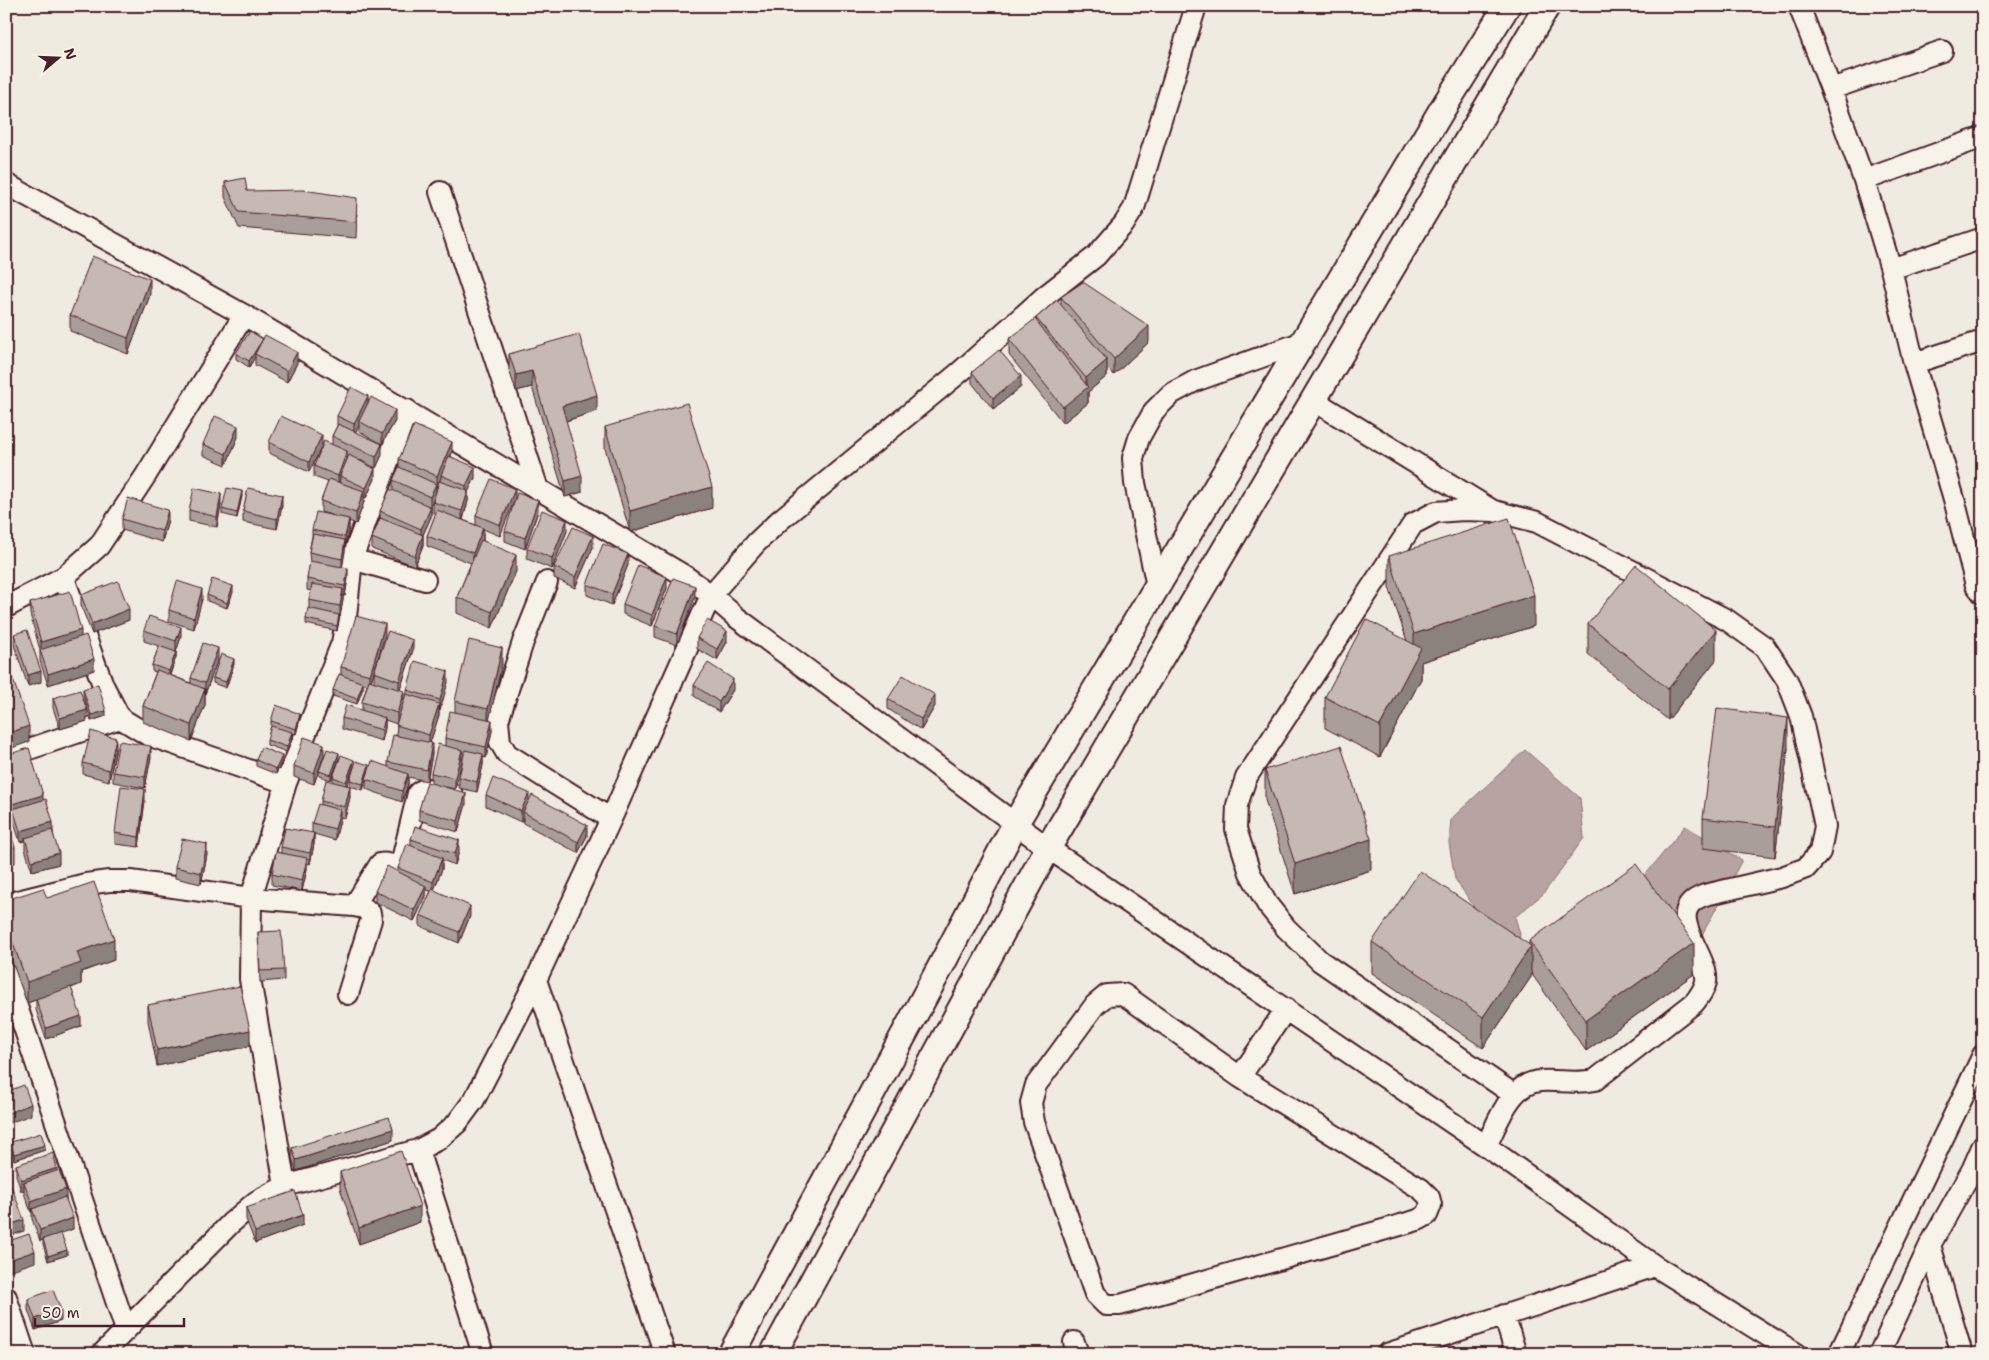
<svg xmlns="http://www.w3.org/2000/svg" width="1989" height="1360" viewBox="0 0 1989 1360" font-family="'Shantell Sans',sans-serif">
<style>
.water{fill:#b7a4a2;stroke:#8b6f72}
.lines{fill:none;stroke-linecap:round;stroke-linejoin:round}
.minor-casing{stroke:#4a1f2b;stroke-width:24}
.major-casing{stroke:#4a1f2b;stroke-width:29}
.minor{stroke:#f7f3e8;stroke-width:20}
.major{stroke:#f7f3e8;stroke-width:25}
.wall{fill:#aa9e9a;stroke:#4a1f2b}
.shaded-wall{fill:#8b817d;stroke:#4a1f2b}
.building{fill:#c6b8b3;stroke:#4a1f2b}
</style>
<rect width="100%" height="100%" fill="#f0ebe0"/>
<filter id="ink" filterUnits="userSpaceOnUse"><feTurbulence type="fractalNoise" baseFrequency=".02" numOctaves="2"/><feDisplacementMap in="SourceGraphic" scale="10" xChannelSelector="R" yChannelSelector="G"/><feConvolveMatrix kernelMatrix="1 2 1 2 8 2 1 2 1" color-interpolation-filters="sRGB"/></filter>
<g filter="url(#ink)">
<path class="water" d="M1525 750 1580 798 1584 838 1543 894 1515 917 1520 934 1515 966 1455 879 1449 843 1451 819Z
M1685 826 1742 860 1688 961 1634 889Z"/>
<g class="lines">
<g class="minor-casing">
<path id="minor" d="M1799 6 1831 89 1864 180 1891 269 1914 363 1954 499 1976 585 1983 594
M1831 89 1942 51
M1864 180 1983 137
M6 184 244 315 685 576 711 595 736 617 1048 848 1486 1146 1655 1266 1797 1354
M440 192 538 489
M1891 269 1983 238
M1914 363 1983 341
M1313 400 1490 509
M352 559 425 580
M547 582 523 642 498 721 500 742 507 754 611 819
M66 584 103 685 120 718 148 735 286 783
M1157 586 1135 483 1133 458 1139 438 1154 411 1171 394 1195 381 1303 342
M6 607 64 577 99 546 146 475 244 315
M6 757 120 718
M6 904 86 884 109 881H131L251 898 354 906 364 908 370 913 371 920 348 994
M354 906 380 864C389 861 394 870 402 860L418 793C426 785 442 792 452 794
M6 974 126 1330
M536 980 665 1354
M1240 1077 1123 994 1107 995 1095 1005 1036 1085 1031 1103 1034 1122 1095 1294 1106 1305H1120L1418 1220 1427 1215 1431 1205 1429 1197 1421 1189 1240 1077 1286 1009
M1486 1146C1498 1123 1510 1082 1541 1081 1559 1080 1576 1084 1595 1080L1694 1003C1699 997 1704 990 1706 982 1710 955 1659 911 1705 895L1782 877 1806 868 1820 852 1825 826 1801 716 1787 680 1765 647 1727 620 1537 522 1494 511 1464 510 1436 512 1413 524 1246 778 1237 805 1236 829 1250 873 1267 904 1286 928 1320 961 1513 1094
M418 1150 483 1354
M285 1186 250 979 251 898 286 783 342 643 345 627 352 559 407 410
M1930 1245 1962 1354
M6 1297 25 1354
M1504 1315 1516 1354
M1074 1342 1078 1354
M102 1354 231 1223 257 1201 285 1186 418 1150 439 1139 457 1123 474 1100 536 980 611 819 711 595 756 543 780 520 960 372 1045 296 1096 256 1124 224 1134 208 1196 6
M1387 1354 1655 1266
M1839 1354 1983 1055
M1879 1354 1930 1245 1972 1170 1983 1145"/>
</g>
<g class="major-casing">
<path id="major" d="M731 1354 940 968 1015 824 1443 108 1507 6
M773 1354 1048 848 1547 6"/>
</g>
<use href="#minor" class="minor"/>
<use href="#major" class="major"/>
</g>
<path class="wall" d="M225 182 247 191 357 214 356 238 239 228 225 197Z
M150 295 128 354 70 331V315Z
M1061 297 1149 342 1114 375 1107 367V376L1088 392V403L1063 423 1009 355V339L1036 321V318L1061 304Z
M250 331 297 363 287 382 255 365V357L249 367 236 359V353Z
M509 354 597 411 566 421 582 492 565 497 532 387 516 391 509 370Z
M972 372 1021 387 993 409 972 383Z
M368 403 395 421 382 444 359 431V426L355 432 382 455 376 468 360 460 375 479 366 498 364 497V502L356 524 349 521V529L342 567 348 578 345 596H343V600L337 631 306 624V619L309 609V600L311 591 307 590V579L310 563 309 552 312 536V530L332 515 321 512V501L328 482 314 477V466L332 444V436L337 426V416Z
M605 427 712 508 630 532 605 448Z
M238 437 226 465 203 455V444Z
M269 442 322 446 309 472 269 453Z
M452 453 451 456 475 478 468 492V501L463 520 476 525V515L515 489 500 536 483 529V540L516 571 492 628 457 613V597L471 563 427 546V536L436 513H433V501L431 507V517L423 535V545L415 566 372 549V538L380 518V511L393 490V480L399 467V459Z
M242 496 237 518 222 514V509Z
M221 505 217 527 189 521V510Z
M282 506 277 529 243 522V511Z
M538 511 525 549 505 541V531Z
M122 519 168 520 162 542 122 530Z
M567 531 552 569 527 559V548Z
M593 547 575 588 554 578V567Z
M1389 556 1534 626 1421 662V679L1380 757 1325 728V697L1407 641 1389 587Z
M628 565 612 605 587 595V584Z
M667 588 652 626 623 614V604Z
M233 592 227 608 207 601V595Z
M81 595 129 620 92 634 81 606Z
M695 597 677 645 655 637V626Z
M202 599 194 629 169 621V610Z
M30 603 81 636 94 670 48 685 40 661V650L30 614Z
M1588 624 1716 660 1668 720 1588 654Z
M144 630 181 637 176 652V657L170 675 191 683V678L218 659 205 694V705L191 741 143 722V706L156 672 152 671V665L159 646 144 641Z
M14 634 41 682 28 686 14 645Z
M385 635 371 681 374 682V672L413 650 400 690 403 702 407 694V690L448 682 439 710V715L430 743 432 754 427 781 408 777V784L402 802 366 789V779L388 767V762L401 737 396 735 397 724 385 720V728L382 741 342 729V718L362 710V702L367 685 363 683V688L357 704 333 696V690L341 675V667Z
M697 638 727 642 717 660 697 649Z
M234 664 226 688 213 683V678Z
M502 664 489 719 492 731 486 758 483 757V765L477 792 459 788V777L464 753 462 752 455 789 446 787 466 804 458 832 419 820V810L431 783V773L445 745V738L455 712V701Z
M694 685 733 690 719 712 694 696Z
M83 689 106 716 91 721 83 694Z
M53 698 87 721 60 729 53 708Z
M888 699 935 706 921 730 888 709Z
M300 719 296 734 292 733V738L287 752 267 745V740L271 726V721Z
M116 748 109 781 83 774V763Z
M1788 748 1775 857 1703 848V818Z
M6 755 43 800 53 832 59 864 32 871 25 849V841L20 842 13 819V815H12L6 797Z
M324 755 314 784 294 777V766Z
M151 757 145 788 113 782V772Z
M339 759 331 780 319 776V771Z
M256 760 282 761 276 774 256 766Z
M354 765 347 785 350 797 345 818 340 817V820L335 840 314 834V844L310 864 307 863V869L302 891 272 885V874L281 853V847L312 833V823L321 805V801L333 782V777Z
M369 770 363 790 350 786V780Z
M1265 770 1371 870 1295 894 1265 800Z
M486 795 529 800 587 836 578 853 523 823V819L521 822 486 806Z
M145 800 139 847 115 844V833Z
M411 839 459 851 455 865 442 860V869L434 890 470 916 459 943 420 926V915L431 891 426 890V896L414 921 375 902V891L398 871V868L411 846Z
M207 855 201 884 175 878V867Z
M47 898 114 960 81 972V984L71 988 81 1026 46 1039 36 1010V1000L27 1003 6 945V900Z
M258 932 284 970V980L260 982Z
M1529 941 1694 974 1586 1051 1531 973V977L1483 1048 1372 973V942L1529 946Z
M148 1005 250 1046 157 1066 148 1021Z
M393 1140 296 1171 292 1158V1148Z
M11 1142 45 1150 14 1160 11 1148Z
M16 1165 57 1171 66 1199 73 1229 61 1233 67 1255 48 1261 43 1244V1240L40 1241 32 1219V1212H31L24 1193V1190L21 1191 16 1175Z
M340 1172 420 1222 359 1244 340 1188Z
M246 1208 303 1225 255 1243 246 1219Z
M28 1299 61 1321 35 1330 28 1310Z"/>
<path class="shaded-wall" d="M150 279V295L128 354V338Z
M1149 326V342L1114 375V359Z
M263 339 255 354V357L249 367V361Z
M297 352V363L287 382V371Z
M1107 360V376L1088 392V403L1063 423V407L1086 388V378Z
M532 371V387L516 391V375Z
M1021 376V387L993 409V398Z
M597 395V411L562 422V406Z
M368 396V407L359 421V426L354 435V424Z
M395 410V421L382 444V434Z
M238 426V437L226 465V454Z
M322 435V446L309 472V462Z
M452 442V453L442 475H441V478L437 487V476Z
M382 444V455L376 468V457Z
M347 451V461L340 476V480L338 486V476Z
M475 467V478L468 492V501L462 522V511L466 497V486Z
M375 469V479L366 498V488Z
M582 476V492L565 497V481Z
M436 484V494L430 508V497Z
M712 487V508L630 532V511Z
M515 489V499L500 536V525Z
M242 491V496L237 518V513Z
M364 491V502L356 524V513Z
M221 494V505L217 527V517Z
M282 495V506L277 529V519Z
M538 500V511L525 549V538Z
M431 507V517L421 539V529Z
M168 510V520L162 542V531Z
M349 519V529L345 547V537Z
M567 520V531L552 569V558Z
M483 528V539L473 564V553Z
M423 535V545L415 566V556Z
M593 536V547L575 588V577Z
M345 540V551L342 570V559Z
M628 554V565L612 605V594Z
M516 555V571L492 628V612Z
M348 568V578L345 596V586Z
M667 577V588L652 626V615Z
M233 586V592L227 608V603Z
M695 586V597L677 645V634Z
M202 589V599L194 629V618Z
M343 589V600L340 617V606Z
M1534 595V626L1421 662V679L1380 757V726L1414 661V634Z
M129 609V620L92 634V624Z
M339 615V620L337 631V626Z
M385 624V635L370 685V675Z
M181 627V637L176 652V641Z
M81 630V641L41 652V642Z
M1716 630V660L1668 720V689Z
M727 631V642L717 660V649Z
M413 640V650L399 692V681Z
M218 648V659L205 694V683Z
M502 648V664L488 725V709Z
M176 652V657L169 677V671Z
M94 659V670L48 685V674Z
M234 659V664L226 688V682Z
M41 671V682L28 686V675Z
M448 671V682L440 711V700Z
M733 679V690L719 712V702Z
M363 683V688L357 704V699Z
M205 689V705L191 741V725Z
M404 691V702L397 724V713Z
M935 695V706L921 730V719Z
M439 704V715L429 746V735Z
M87 710V721L60 729V718Z
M106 711V716L91 721V715Z
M300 714V719L296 734V729Z
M385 718V728L382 741V730Z
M1788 718V748L1775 857V827Z
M492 720V731L486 758V747Z
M29 726V742L6 750V734Z
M292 732V738L287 752V747Z
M116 738V748L109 781V770Z
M432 743V754L427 781V770Z
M324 744V755L314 784V773Z
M151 746V757L145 788V777Z
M462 750V761L455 789V778Z
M339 753V759L331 780V775Z
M483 754V765L477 792V782Z
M282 756V761L276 774V769Z
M354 760V765L346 788V782Z
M369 765V770L363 790V784Z
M408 774V784L402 802V791Z
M350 786V797L345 818V807Z
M145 789V800L139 847V837Z
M466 793V804L458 832V821Z
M529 793V804L523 812V819L521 822V811Z
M43 795V805L13 809V815H12V804Z
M340 810V820L335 840V829Z
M53 822V833L25 838V841L20 842V831Z
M587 825V836L578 853V842Z
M314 833V844L310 864V853Z
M1371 839V870L1295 894V864Z
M459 840V851L455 865V854Z
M207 844V855L201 884V873Z
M15 847V863L6 865V849Z
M59 853V864L32 871V861Z
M307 858V869L302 891V881Z
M442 858V869L433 892V882Z
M426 886V896L414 921V910Z
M470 906V916L459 943V932Z
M114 939V960L81 972V984L27 1003V982L77 952Z
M1694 943V974L1586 1051V1020Z
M1531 946V977L1483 1048V1017Z
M81 1016V1026L46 1039V1028Z
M250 1030V1046L157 1066V1050Z
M31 1104V1115L6 1124V1114Z
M393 1129V1140L296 1171V1160Z
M45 1145V1150L14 1160V1154Z
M10 1168V1179L6 1180V1169Z
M57 1168V1179L24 1182V1190L21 1191V1180Z
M66 1189V1200L32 1209V1212H31V1201Z
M420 1206V1222L359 1244V1228Z
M303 1215V1225L255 1243V1232Z
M73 1218V1229L40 1241V1230Z
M24 1220V1231L6 1237V1226Z
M67 1250V1255L48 1261V1256Z
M35 1251V1262L6 1272V1261Z
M61 1310V1321L35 1330V1319Z"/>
<path class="building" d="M245 178 247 191 303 190 357 198 356 222 239 212 225 182Z
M92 256 150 279 128 338 70 315Z
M1083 282 1149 326 1114 359 1061 297Z
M1057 300 1107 360 1086 378 1036 318Z
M1035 319 1088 387 1063 407 1009 339Z
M250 331 263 339 249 361 236 353Z
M579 334 597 395 562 406 582 476 565 481 532 371 516 375 509 354Z
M265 335 297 352 287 371 255 354Z
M999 350 1021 376 993 398 972 372Z
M351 387 368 396 354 424 337 416Z
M371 397 395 410 382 434 359 421Z
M687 403 712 487 630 511 605 427Z
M215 416 238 426 226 454 203 444Z
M281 416 322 435 309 462 269 442Z
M338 424 382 444 376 457 332 436Z
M414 425 452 442 437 476 399 459Z
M324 441 347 451 338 476 314 466Z
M349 455 375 469 366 488 340 476Z
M449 456 475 467 466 486 441 475Z
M399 467 436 484 430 497 393 480Z
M329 479 364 491 356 513 321 501Z
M491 479 515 489 500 525 476 515Z
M439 481 468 491 462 511 433 502Z
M194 488 221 494 217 517 189 510Z
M227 488 242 491 237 513 222 509Z
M248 488 282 495 277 519 243 511Z
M390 489 431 507 421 529 380 511Z
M517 493 538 500 525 538 505 531Z
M128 498 168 510 162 531 122 519Z
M437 510 483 528 473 553 427 536Z
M542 510 567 520 552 558 527 548Z
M316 512 349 519 345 537 312 530Z
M380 518 423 535 415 556 372 538Z
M1509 518 1534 595 1414 634 1389 556Z
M573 527 593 536 575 577 554 567Z
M313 534 345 540 342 559 309 552Z
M481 540 516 555 492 612 457 597Z
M603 544 628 554 612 594 587 584Z
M310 561 348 568 345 586 307 579Z
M638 565 667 577 652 615 623 604Z
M1636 565 1716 630 1668 689 1588 624Z
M673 578 695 586 677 634 655 626Z
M212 579 233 586 227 603 207 595Z
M118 581 129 609 92 624 81 595Z
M177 581 202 589 194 618 169 610Z
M312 584 343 589 340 606 309 600Z
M70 591 81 630 41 642 30 603Z
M308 608 339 615 337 626 306 619Z
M149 616 181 627 176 641 144 630Z
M356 616 385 624 370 675 341 667Z
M1366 619 1421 648 1380 726 1325 697Z
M707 620 727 631 717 649 697 638Z
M27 630 41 671 28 675 14 634Z
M388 631 413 640 399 681 374 672Z
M86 635 94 659 48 674 40 650Z
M469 640 502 648 488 709 455 701Z
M203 643 218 648 205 683 191 678Z
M159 646 176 652 169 671 152 665Z
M221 654 234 659 226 682 213 678Z
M415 661 448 671 440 700 407 690Z
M708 663 733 679 719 702 694 685Z
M157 670 205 689 191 725 143 706Z
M339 674 363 683 357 699 333 690Z
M903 675 935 695 921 719 888 699Z
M12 677 29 726 6 734V679Z
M369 680 404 691 397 713 362 702Z
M98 684 106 711 91 715 83 689Z
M80 690 87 710 60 718 53 698Z
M406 694 439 704 429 735 396 725Z
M276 705 300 714 296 729 271 721Z
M346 705 385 718 382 730 342 718Z
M1717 708 1788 718 1775 827 1703 818Z
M450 711 492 720 486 747 445 738Z
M271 726 292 732 287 747 267 740Z
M91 731 116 738 109 770 83 763Z
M393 735 432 743 427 770 388 762Z
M304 737 324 744 314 773 294 766Z
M119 741 151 746 145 777 113 772Z
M438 744 462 750 455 778 431 773Z
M1341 746 1371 839 1295 864 1265 770Z
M261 747 282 756 276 769 256 760Z
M29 748 43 795 12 804 6 786V755Z
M327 749 339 753 331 775 319 771Z
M465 750 483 754 477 782 459 777Z
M341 755 354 760 346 782 333 777Z
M356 761 369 765 363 784 350 780Z
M372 761 408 774 402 791 366 779Z
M493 778 529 793 521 811 486 795Z
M326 780 350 786 345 807 321 801Z
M427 782 466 793 458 821 419 810Z
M121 786 145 789 139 837 115 833Z
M532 795 587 825 578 842 523 812Z
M46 799 53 822 20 831 13 809Z
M318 804 340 810 335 829 312 823Z
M6 818 15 847 6 849Z
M415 826 459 840 455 854 411 839Z
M285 828 314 833 310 853 281 847Z
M52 830 59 853 32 861 25 838Z
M182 839 207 844 201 873 175 867Z
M407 844 442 858 433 882 398 868Z
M276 852 307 858 302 881 272 874Z
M1636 864 1694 943 1586 1020 1529 941Z
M387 866 426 886 414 910 375 891Z
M1420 871 1531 946 1483 1017 1372 942Z
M94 882 114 939 77 952 81 963 27 982 6 924V900L43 888 47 898Z
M432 889 470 906 459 932 420 915Z
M281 931 284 970 260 971 258 932Z
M240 986 250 1030 157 1050 148 1005Z
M71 987 81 1016 46 1028 36 999Z
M24 1085 31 1104 6 1114V1092Z
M389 1117 393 1129 296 1160 292 1148Z
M41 1133 45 1145 14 1154 11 1142Z
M401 1151 420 1206 359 1228 340 1172Z
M53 1153 57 1168 21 1180 16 1165Z
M6 1159 10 1168 6 1169Z
M59 1170 66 1189 31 1201 24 1182Z
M11 1185 24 1220 6 1226V1186Z
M295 1191 303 1215 255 1232 246 1208Z
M65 1197 73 1218 40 1230 32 1209Z
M61 1233 67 1250 48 1256 43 1239Z
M29 1234 35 1251 6 1261V1242Z
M53 1290 61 1310 35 1319 28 1299Z
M1705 1348 1707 1354H1686Z"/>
</g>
<rect width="1989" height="1360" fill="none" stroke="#f7f3e8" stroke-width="25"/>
<rect x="12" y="12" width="1964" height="1335" fill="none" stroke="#4a1f2b" stroke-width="2" filter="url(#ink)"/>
<g transform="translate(58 58) rotate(71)" stroke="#f7f3e8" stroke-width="4" paint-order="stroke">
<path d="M0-4L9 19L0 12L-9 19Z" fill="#4a1f2b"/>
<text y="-8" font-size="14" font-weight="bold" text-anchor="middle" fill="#4a1f2b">N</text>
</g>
<path d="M35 1318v8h149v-8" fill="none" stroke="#4a1f2b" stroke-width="2.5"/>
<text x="42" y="1318" font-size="15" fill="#4a1f2b" stroke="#f7f3e8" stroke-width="4" paint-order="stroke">50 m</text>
</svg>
